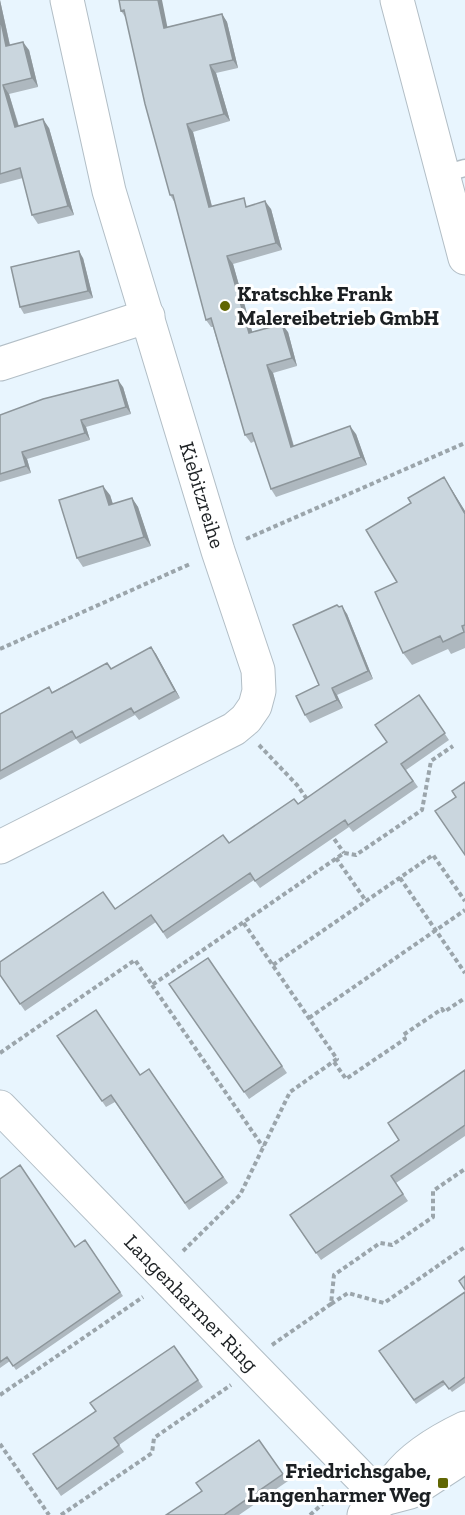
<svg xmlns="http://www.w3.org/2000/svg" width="465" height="1515" viewBox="0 0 465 1515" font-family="'Zilla Slab',serif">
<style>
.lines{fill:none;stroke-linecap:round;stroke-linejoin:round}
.service-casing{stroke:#b2bec6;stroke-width:19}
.minor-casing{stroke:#b2bec6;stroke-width:35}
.secondary-casing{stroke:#b2bec6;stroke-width:35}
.path{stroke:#9ba5ab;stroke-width:4;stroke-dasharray:4.5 3;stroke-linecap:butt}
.service{stroke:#fff;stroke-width:16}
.minor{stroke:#fff;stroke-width:33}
.secondary{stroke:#fff;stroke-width:33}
.wall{fill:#aeb8bf}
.shaded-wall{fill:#8d969b}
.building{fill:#cad6de;stroke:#8d969b;stroke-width:1.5}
.poi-dot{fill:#616602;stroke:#fff;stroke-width:2}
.labels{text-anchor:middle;stroke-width:6;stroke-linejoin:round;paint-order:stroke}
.poi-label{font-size:21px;font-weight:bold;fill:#1c2023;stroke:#fff;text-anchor:start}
.street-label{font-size:21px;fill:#1c2023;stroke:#fff}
</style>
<rect width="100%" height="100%" fill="#e8f5fe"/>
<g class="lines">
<g class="service-casing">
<path id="service" d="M443 174 465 168"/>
</g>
<g class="minor-casing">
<g id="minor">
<path d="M0 364 148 316"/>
<path d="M0 847 234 729 246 719 255 706 259 691 258 670 218 551 109 191 67 0"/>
<path id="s1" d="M0 1107 383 1500"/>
</g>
</g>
<g class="secondary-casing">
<path id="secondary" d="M397 0 465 258
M391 1497 410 1492 465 1456
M364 1515C381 1501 384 1494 397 1477 413 1456 442 1439 465 1428"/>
</g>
<path class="path" d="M246 539 465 443
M0 649 190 564
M259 745 297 785 309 802
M330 833 344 853
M336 858 366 901
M400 878 465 973
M273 965 433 855 465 901
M152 985 263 1147
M309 1018 465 910
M0 1053 135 960 152 985 344 853 356 855 422 810 431 761 453 746
M334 1062 346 1079 405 1039 403 1035 442 1009 444 1012 465 998
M183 1251 240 1195 290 1092 337 1059 243 922
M331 1304 348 1293 384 1303 465 1247
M272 1345 331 1304 334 1275 380 1243 392 1245 433 1217V1191L465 1169
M0 1395 143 1297
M0 1444 49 1515
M61 1515 152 1453 154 1438 231 1385
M310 1515 335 1493"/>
<use href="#service" class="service"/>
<use href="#minor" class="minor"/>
<use href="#secondary" class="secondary"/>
</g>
<path class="wall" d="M0 0 10 45 29 50 38 87 9 94 19 126 49 128 74 215 38 224 32 215 23 178 0 184Z
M119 0 167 27 222 14 227 22 238 68 216 73 230 121 193 132 212 206H249L271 209 282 250 233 264 252 333 288 332 297 366 273 373 294 446 356 434 367 465 276 497 271 489 255 441 251 443 245 435 213 327H211L206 320 175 203 170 195 126 18 121 11Z
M83 258 93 298 24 314 20 307Z
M123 387 131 414 86 427 90 440 27 459 31 473 0 482V415Z
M452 490 465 511V648L451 654 448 649 412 665 403 653 397 582Z
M110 495 113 504 132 498 138 507 151 546 83 567 77 558Z
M339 607 347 614 373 679 337 695 343 708 310 723 305 715 319 685Z
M151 647 156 654 180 698 139 720 135 715 80 744 76 739 0 780V714L52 692 107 663 111 669Z
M419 695 449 740 406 770 418 787 353 832 349 827 260 888 254 880 167 939 156 922 25 1011 0 975 298 804 387 742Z
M208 958 287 1073 249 1099 169 984Z
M57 1036 140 1075 149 1069 228 1183 189 1210 115 1102 106 1107Z
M465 1070V1136L396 1183 408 1201 321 1260 290 1215 399 1140Z
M0 1179 75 1247 85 1240 123 1296 16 1370 10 1361 0 1368Z
M465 1292V1383L452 1392 446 1384 416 1404 379 1351Z
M174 1346 203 1387 119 1445 124 1452 61 1496 33 1454 96 1411Z
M259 1440 288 1481 239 1515H166L202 1491Z"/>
<path class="shaded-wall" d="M0 0 12 55 6 46 0 17Z
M158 0H162L169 35 164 28Z
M222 14 227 22 238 68 233 60Z
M23 42 29 50 38 87 32 78Z
M210 65 216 73 230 121 224 114Z
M3 85 9 94 21 135 15 127Z
M43 119 49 128 74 215 68 206Z
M187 124 193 132 214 215 209 207Z
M265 201 271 209 282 250 276 243Z
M79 251 83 258 93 298 88 291Z
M227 256 233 264 255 341 249 333Z
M282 324 288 332 297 366 292 358Z
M267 365 273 373 296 455 291 447Z
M118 380 123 387 131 414 126 407Z
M81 420 86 427 90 440 85 433Z
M350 426 356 434 367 465 361 457Z
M22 452 27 459 31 473 26 466Z
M444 477 465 511V514Z
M103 486 110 495 116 514 109 505Z
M132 498 138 507 151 546 144 537Z
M342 606 347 614 373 679 368 671Z
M151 647 156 654 180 698 175 691Z
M332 688 337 695 343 708 337 700Z"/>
<path class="building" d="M119 0H158L164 28 222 14 233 60 210 65 224 114 187 124 209 207 244 198 246 207 265 201 276 243 227 256 249 333 282 324 292 358 267 365 291 447 350 426 361 457 271 489 252 433 245 435 211 318 206 320 173 195H170L145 104 124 10 121 11Z
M0 17 6 46 23 42 32 78 3 85 15 127 43 119 68 206 32 215 20 168 0 174Z
M79 251 88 291 20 307 11 267Z
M118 380 126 407 81 420 85 433 22 452 26 466 0 474V415L43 399Z
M444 477 465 514V625L462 626 464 632 443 642 440 636 403 653 375 592 397 582 366 530 411 503 408 498Z
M103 486 109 505 132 498 144 537 77 558 59 500Z
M337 605 339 607 342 606 368 671 332 688 337 700 305 715 296 696 319 685 293 625Z
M151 647 175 691 134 713 131 708 76 738 72 731 0 771V714L49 687 52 693 107 663 111 669Z
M419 695 445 733 401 764 413 781 348 825 345 820 255 881 250 873 163 932 151 915 20 1004 0 975V962L103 892 115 909 223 835 229 843 294 799 298 804 387 742 375 725Z
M465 782V855L435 811 456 797 452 791Z
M208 958 282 1066 244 1092 169 984Z
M96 1010 140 1075 149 1069 223 1177 185 1203 111 1095 102 1101 57 1036Z
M465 1070V1125L391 1176 403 1194 316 1253 290 1215 399 1140 388 1123Z
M20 1165 75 1247 85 1240 120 1292 13 1366 7 1357 0 1362V1179Z
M465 1276V1290L459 1281Z
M465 1292V1377L449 1389 443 1381 414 1400 379 1351Z
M174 1346 198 1380 114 1438 119 1445 57 1489 33 1454 96 1411 90 1403Z
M259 1440 283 1474 224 1515H166L202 1491 196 1483Z"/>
<g class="poi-dot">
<circle cx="225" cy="306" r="6"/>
<rect x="437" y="1477" width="12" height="12" rx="3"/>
</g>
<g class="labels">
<g class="poi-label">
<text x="237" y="301">Kratschke Frank<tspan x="237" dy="24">Malereibetrieb GmbH</tspan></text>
<text x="431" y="1478" text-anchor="end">Friedrichsgabe,<tspan x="431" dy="24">Langenharmer Weg</tspan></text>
</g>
<g class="street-label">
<text transform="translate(202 495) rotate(73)" y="7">Kiebitzreihe</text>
<text dy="7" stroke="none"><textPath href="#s1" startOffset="274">Langenharmer Ring</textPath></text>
</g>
</g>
</svg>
